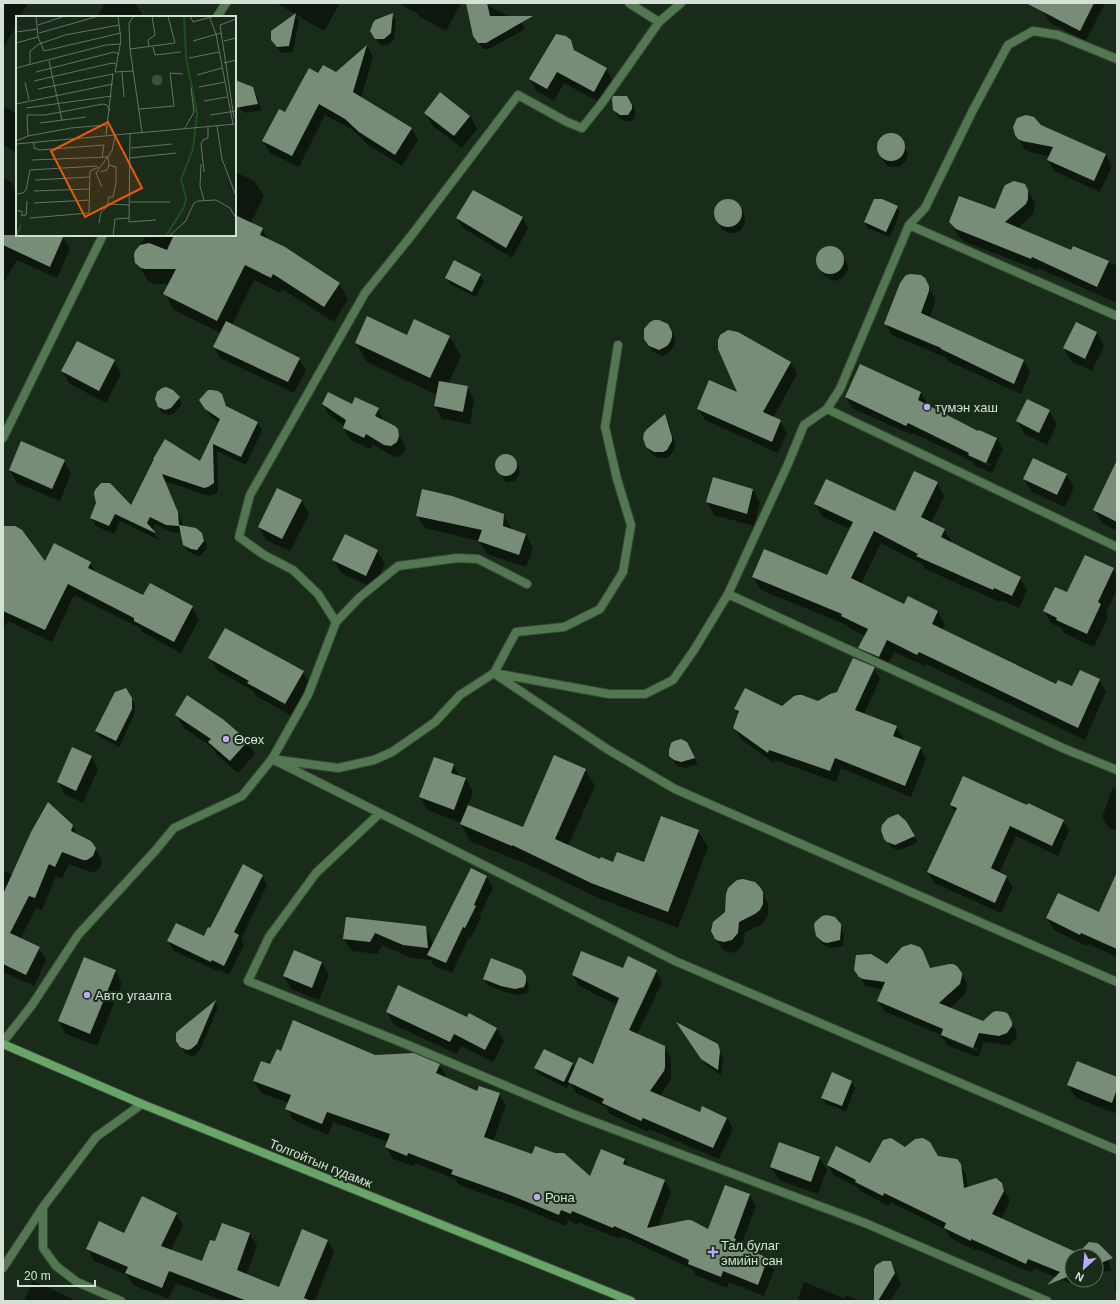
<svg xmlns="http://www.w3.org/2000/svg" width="1120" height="1304" viewBox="0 0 1120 1304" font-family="Arial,sans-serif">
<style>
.shadow{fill:#0007;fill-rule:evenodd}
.building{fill:#788d77}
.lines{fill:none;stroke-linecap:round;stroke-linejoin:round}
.minor-casing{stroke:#374837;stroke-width:10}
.secondary-casing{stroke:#374837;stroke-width:10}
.minor{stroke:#527751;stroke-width:8}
.secondary{stroke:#69a568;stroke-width:8}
.poi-dot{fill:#bbaaf6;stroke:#192b19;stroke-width:1.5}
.labels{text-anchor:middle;stroke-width:4;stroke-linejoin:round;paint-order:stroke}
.poi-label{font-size:13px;fill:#d6e1d5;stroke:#192b19;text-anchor:start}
.street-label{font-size:13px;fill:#d6e1d5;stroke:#192b19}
.inset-river{fill:none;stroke:#1c511e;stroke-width:2}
.inset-road{fill:none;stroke:#657464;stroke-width:1}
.view{fill:#e8590c;fill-opacity:0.15;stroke:#e8590c;stroke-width:2}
.inset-edge{fill:none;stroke:#d6e1d5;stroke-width:2}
</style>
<rect width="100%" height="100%" fill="#192b19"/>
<path class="shadow" d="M3 3H28L20 17H17V23L4 47 3 46Z
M105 3H135L144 17H97Z
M276 3H340L324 31Z
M398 3H461L446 31 419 16 417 13Z
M467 3H483L522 23 525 29 489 49H483L474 36Z
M1048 3H1105L1086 41 1050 23 1044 12Z
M295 15 299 20 293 52 281 53 272 40Z
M392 15 396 20 394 40 387 45H380L371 31Z
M570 41 577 53 606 69 613 81 601 103 564 83 554 101 537 91 530 79Z
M367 46 373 57 361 98 411 128 418 140 402 166 367 144 353 130 325 115 299 167 270 153 263 141 318 75 337 73Z
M252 88 258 98 261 110 246 113 239 108 235 101V91Z
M627 97 635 109V116L632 121H624L618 117 614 110Z
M3 106 17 114V153L3 145Z
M425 113 470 116 477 129 462 148 433 126Z
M1040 126 1106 155 1112 166 1100 192 1054 171 1048 160 1050 156 1029 152 1025 150 1014 131Z
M888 134 896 135 900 138 908 153 906 161 899 167H889L884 162 878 151 877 147 880 139Z
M235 172 254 181 264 196 251 223 262 229 269 241 339 283 348 299 334 322 282 289 280 293 254 280 232 325 299 359 306 370 294 393 220 358 214 347 221 333 174 310 165 294 169 284H155L148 281 135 259 136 251 147 235H235Z
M5 178 12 184 17 192V235H59L63 237 70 249 57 278 17 260 3 284V179Z
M1024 185 1035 203 1034 211 1032 215 1017 229 1071 251 1073 247 1117 266V303L1038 268V270L963 241 957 234 950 222 996 211Z
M730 200 734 201 741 207 744 214 745 223 741 230 733 233H729L721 228 718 221 715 212 716 208 721 201Z
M897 207 900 213 890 237 868 228 865 222Z
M457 218H523L528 228 512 258 463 228Z
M828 247 839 249 848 265V270L843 277 835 281 831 280 823 275 819 268 817 260 820 252Z
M480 275 484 281 476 297 450 284 446 278Z
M924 279 935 299V303L929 318 1024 361 1030 372 1021 394 948 361 947 358 892 335 885 323Z
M415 321 450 337 461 356 448 384 467 387 474 400 470 424 442 419 435 406 437 395 367 362 356 343 407 336Z
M1076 323 1097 333 1104 346 1092 371 1071 361 1064 348Z
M670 329 674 335 675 344 670 352 663 356 654 352 648 345Z
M737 333 791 363 797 374 773 418 780 421 787 433 778 453 705 420 698 409 739 394Z
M114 361 121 374 106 403 70 384 62 371Z
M861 366 921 393 927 403 926 406 979 433 997 439 1003 449 992 473 975 466 973 462 913 433 912 435 852 408 846 397ZM970 455 991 464 990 466 970 457Z
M221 395 228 408 257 422 262 430 246 465 217 451 218 492 213 495 209 496 165 481 182 521 183 526 201 533 205 540 207 548 200 556 195 555 188 551 184 544 182 533 171 532 155 524 152 530 159 540 120 521 114 534 96 526 91 518 131 506 155 460 200 463 220 423 211 417 200 401Z
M179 398 182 404 174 414 169 415 162 413 159 406Z
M323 404 353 405 378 409 384 422 394 427 405 445V451L400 456 394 457 373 444 370 449 351 440 344 428 345 426 329 415Z
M1049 411 1057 424 1047 445 1025 434 1017 421Z
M664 415 668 421 675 444V448L670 456 667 458H658L651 453 647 447Z
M1117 442V451L1115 447Z
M502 456H509L515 460 518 466 520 473 515 481 506 482 497 470 496 464 499 458Z
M64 461 71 473 60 501 17 483 10 470Z
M1117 462V531L1102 523 1095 510Z
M1066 474 1074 487 1065 507 1032 492 1024 479Z
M714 478 753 490 760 502 754 526 714 515 707 502Z
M937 483 944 496 931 523 944 529 952 542 951 543 1020 578 1027 590 1019 608 1001 600 1000 602 925 569 922 564 881 543 861 584 905 605 938 612 945 624 942 630 1057 686 1073 688 1099 680 1106 692 1085 740 926 664 925 666 894 652 886 669 867 660 859 648 865 636 849 628 847 625 761 590 753 577 828 576 850 529 823 517 815 504 895 513Z
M302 501 309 514 290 551 266 540 259 527Z
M503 514 511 527 510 530 526 535 533 548 526 567 487 554 479 541 425 528 417 516Z
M3 525 7 527 45 563H90L96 573 144 597 192 607 199 619 181 653 142 632 140 628 74 595 52 642 8 621 3 630Z
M377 551 385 564 373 588 341 573 334 560Z
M1113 569 1117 576V589L1106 613 1108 617 1094 647 1064 633 1062 628 1052 624 1044 611 1068 594Z
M210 658 303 672 310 685 292 716 256 696 253 691 217 670Z
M874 668 880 679 864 714 896 727 903 738 902 740 920 748 926 759 911 797 841 768 836 782 775 760 774 763 741 739 735 728 739 715 735 709 782 707 819 702 838 693Z
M126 689 135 705 134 715 119 747 100 737 96 731Z
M176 715 247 742 255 754 238 773 217 755 213 748 184 728Z
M690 749 698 764 685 768 678 766 674 762 670 755Z
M91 756 98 769 83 803 65 794 58 782Z
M453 765 460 777 466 779 473 792 468 805 523 828 585 770 595 786 568 846 601 860 613 863H645L698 831 708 847 678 928 601 899 521 861V862L470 841 461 824 462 823 427 810 420 797Z
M1113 788 1117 789V831L1108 827 1102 817Z
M951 805 1028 806 1063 820 1069 831 1058 856 1016 836 999 873 1006 877 1013 887 1001 913 934 883 928 872 956 813Z
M905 821 918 842 899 850 892 848 885 838Z
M73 826 78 836 95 848 102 861 100 868 94 872H91L69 864 62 879 56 876 42 910 36 908 20 939 39 948 46 960 34 986 3 972V871L13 875Z
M471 870 487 877 493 888 480 915 481 917 471 938 469 937 452 973 434 966 431 960 411 958 382 945 378 954 352 951 344 939 347 919 425 927 432 940 433 945Z
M262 875 267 885 241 939 244 945 229 975 218 969 217 971 174 951 168 941 204 937Z
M759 887 768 904V915L765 920 761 925 745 932 743 944 738 950 730 953 722 949 714 934 726 912Z
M1117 902V957L1088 944 1087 946 1054 930 1047 918 1099 914Z
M840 925 844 935 843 946 831 948 823 945 815 931Z
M922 951 931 969 961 973 967 984V987L965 994 950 1008 984 1022 1007 1015 1017 1032 1015 1040 1009 1045 984 1042 978 1057 947 1045 941 1035 884 1011 878 1001 883 990 866 986 855 970 887 966ZM948 1037 978 1049 977 1051 948 1039Z
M582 952 623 969 656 971 662 982 637 1035 664 1047 671 1058V1079L660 1096 700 1113 727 1118 733 1129 719 1159 649 1129 648 1132 610 1114 606 1107 576 1093 570 1082 567 1088 539 1074 535 1068 572 1064 575 1069 594 1066 617 1005 579 986 573 975ZM653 976H655L627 1035 626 1034Z
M322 962 329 975 319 1000 291 989 284 976Z
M115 970 122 983 97 1046 66 1034 59 1021Z
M524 973 529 986 527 993 519 995 505 992 488 985 484 979Z
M215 1002 218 1007 200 1050 195 1055 191 1056 185 1053 177 1041V1034Z
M387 1012 468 1018 496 1028 504 1041 493 1062 461 1046 457 1054 394 1025Z
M681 1029 717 1045 723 1058 721 1075 706 1065Z
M281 1052 375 1056 439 1065 446 1076 445 1078 478 1092 499 1094 506 1105 493 1141 590 1177 625 1159 629 1167 664 1180 671 1192 658 1227 709 1230 749 1195 756 1206 740 1248 768 1259 774 1270 764 1296 729 1282 727 1288 696 1275 692 1269 621 1236 620 1239 578 1222 577 1225 568 1220 566 1226 518 1206 459 1185 455 1179 415 1163 414 1166 393 1159 386 1147 388 1142 333 1122 328 1135 293 1120 287 1108 289 1103 261 1093 254 1081Z
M832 1074 852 1082 855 1088 846 1111 826 1104 822 1098Z
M1117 1078V1114L1076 1098 1068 1085Z
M905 1149 958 1162 966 1175 968 1188 1001 1183 1010 1201 1001 1219 1076 1256H1072V1278L1070 1283 1034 1268 1032 1273 977 1249 976 1251 951 1238 945 1229 890 1202 889 1206 862 1192 859 1188 834 1175 828 1165H870Z
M819 1157 827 1170 818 1194 779 1180 771 1167Z
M176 1214 183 1225 171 1250 203 1263 216 1243 223 1224 250 1234 257 1246 246 1275 279 1289 327 1240 334 1252 315 1301H224L176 1283 168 1299 133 1285 127 1275 94 1261 88 1249Z
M1106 1255 1112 1271 1096 1272V1256H1076Z
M890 1262 896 1272 901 1284 890 1301H875Z
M1117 1279V1294L1114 1288 1115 1285 1114 1283Z
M33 1281 71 1298 73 1301H24Z
M804 1282 844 1298 846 1295 860 1301H797Z"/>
<path class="building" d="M466 3H487L490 16H533L486 43H478L473 36Z
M1026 3H1094L1080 31Z
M296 13 289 46 277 47 271 40V31Z
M393 13 391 33 384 39H375L370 31 373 23 375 20Z
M556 34 566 36 571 40 574 50 607 68 594 92 557 72 547 89 529 79Z
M367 45 353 92 412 128 395 155 359 132 345 119 319 104 292 156 262 141 279 109 285 112 309 68 318 73 323 65 336 72Z
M235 80 253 87 258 104 235 108Z
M440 92 470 116 454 136 424 113Z
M613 96H627L632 105V109L628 115H620L613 110 612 99Z
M1026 115 1034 117 1041 125 1106 154 1094 181 1047 160 1053 147 1022 141 1018 139 1015 135 1013 127 1017 118Z
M877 147a14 14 0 1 1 28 0a14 14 0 1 1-28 0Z
M1014 181 1025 184 1028 190V199L1026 204 1005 222 1071 250 1073 246 1109 261 1097 287 1032 257 1031 259 956 229 949 222 959 196 995 209 1003 189 1005 185Z
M473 190 523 217 506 248 456 218Z
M714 213a14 14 0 1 1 28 0a14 14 0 1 1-28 0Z
M874 199H882L898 206 886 232 864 222Z
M235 215 263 228 260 235 285 247 340 283 324 307 273 274 271 278 245 265 217 321 163 294 176 269H145L141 268 135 263 134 255 135 251 140 245 149 243 167 250 174 235H235Z
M3 235H64L50 267 3 245Z
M816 260a14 14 0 1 1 28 0a14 14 0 1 1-28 0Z
M454 260 481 274 472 292 445 278Z
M911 274 921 275 925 278 929 286V291L921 313 1024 360 1014 384 941 349V348L884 324 900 283 906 275Z
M367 316 407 335 414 319 450 336 430 378 355 343Z
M654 320H659L668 324 672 332V337L670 342 667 346 659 350 649 346 644 339V329L650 322Z
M226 321 300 358 288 382 213 347Z
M1076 322 1097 332 1085 359 1063 348Z
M728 330 738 332 791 362 763 412 781 420 772 442 697 409 709 380 737 392 718 349V340L720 335Z
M77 341 115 360 99 391 61 371Z
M860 364 921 392 918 400 978 431 979 430 997 438 986 463 968 455 969 453 908 423 906 426 845 397Z
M439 381 468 386 463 412 434 406Z
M166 387 173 390 180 397 171 408 165 410 158 407 155 399 157 392 162 388Z
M208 390H212L218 391 222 394 226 406 258 422 241 457 213 444 214 483 208 487 204 488 162 474 178 512 179 526 166 525 150 517 147 523 155 532V533L115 514 109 526 90 518 96 503 94 494 95 490 101 483H110L112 485 131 505 154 459H153L165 439 200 461 220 419 205 409 199 400Z
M328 392 352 404 355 397 379 408 375 416 395 426 398 429 399 436 397 442 391 446 384 445 366 434 364 438 343 428 346 420 322 404Z
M1027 399 1050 410 1039 433 1016 421Z
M665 414 672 437V441L667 450 663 452H654L646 447 643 438 644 433 647 429Z
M21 441 65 460 52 489 9 470Z
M495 465a11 11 0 1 1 22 0a11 11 0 1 1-22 0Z
M1033 458 1067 474 1057 495 1023 479Z
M1117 460V522L1093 510Z
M914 471 938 482 921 517 945 529 941 537 1021 577 1012 596 994 588 993 590 916 556 918 554 874 531 851 578 904 604 908 596 938 611 932 624 1056 684 1058 680 1072 686 1080 670 1100 679 1078 728 919 652 917 655 887 640 879 657 858 648 868 629 841 616 842 614 752 577 764 549 827 575 853 522 814 504 826 479 895 511Z
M713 477 753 489 747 514 706 502Z
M277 488 302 500 282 539 258 527Z
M422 489 452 496 504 514 503 526 526 534 519 555 478 541 482 530 416 516Z
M179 525 196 528 202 533 204 541 197 550 191 549 183 545Z
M3 526H15L22 530 45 561 54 543 91 562 88 568 143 595 150 583 193 606 174 642 134 621V618L68 584 45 630 3 611Z
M345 534 378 550 366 576 332 560Z
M1085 555 1114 568 1098 602 1101 604 1087 634 1056 620 1057 618 1043 611 1055 587 1067 592Z
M225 628 304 671 285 704 247 683 249 681 208 658Z
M853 658 875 667 855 710 897 726 893 736 921 747 905 786 835 758 830 771 769 750 768 753 733 728 739 711 734 709 745 688 782 706 794 696 798 695H802L818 701 830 694 837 692Z
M126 688 132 698V709L116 741 95 731 115 692Z
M187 695 224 720 248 741 230 761 208 742 211 739 175 715Z
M681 739 687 742 695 758 681 762 674 760 669 756V750L671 743 674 741Z
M72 747 92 756 76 791 57 782Z
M554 755 586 769 555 839 600 859 601 857 613 862 617 852 644 862 661 816 699 830 668 912 591 883 512 845V846L460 824 468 805 523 827Z
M434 757 454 764 451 773 466 778 454 810 419 797Z
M963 776 1027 805 1028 803 1064 820 1052 846 1010 826 991 868 1007 876 995 903 927 872 957 808 950 805Z
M48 802 73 825 71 831 91 841 96 848 93 856 87 860H83L62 852 55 867 49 864 35 898 29 896 10 933 40 947 26 975 3 964V894L31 832Z
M898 814 906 821 915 836 895 845 887 842 884 839 881 830 882 825 888 818Z
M243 864 263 875 234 932 239 935 224 966 212 960 211 962 167 941 176 923 204 936 208 927 210 928Z
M471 868 487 876 474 905 476 906 465 928 463 927 446 963 427 955Z
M1117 872V949L1081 933 1080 935 1046 918 1058 893 1099 912Z
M743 879 755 882 760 887 763 892V904L760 910 755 914 739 922 738 933 732 940 724 942 719 941 715 939 711 931 713 922 725 912 726 894 728 888 737 880Z
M827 915 835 917 841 924V928L840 940 827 943 823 942 816 936 814 926 815 922 822 916Z
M346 917 426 926 428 948 403 945 375 933 370 942 343 939Z
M911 944 920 947 923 951 930 968 949 964H953L957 966 962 973V976L960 984 939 1003 983 1021 993 1012 996 1011 1005 1012 1008 1014 1012 1022V1026L1007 1033 999 1036 979 1033 973 1048 941 1035 943 1029 877 1001 885 982 863 979 859 977 854 970 856 955 871 954 887 964 902 947Z
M294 950 322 962 312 988 283 976Z
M581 951 623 968 628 956 657 970 629 1030 665 1046V1067L664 1071 650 1091 700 1112 702 1106 727 1118 713 1148 643 1118 641 1121 602 1103 604 1099 568 1082 579 1057 593 1064 619 998 572 975Z
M84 957 116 970 90 1034 58 1021Z
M491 958 522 970 526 976V982L524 987 515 989 501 986 483 979Z
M398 985 467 1017 469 1013 497 1028 485 1050 454 1034 450 1042 386 1012Z
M216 1000 197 1044 191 1049 187 1050 180 1047 176 1041V1033L179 1030Z
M293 1020 375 1055 414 1053 440 1064 436 1073 477 1091 479 1086 500 1093 484 1137 532 1154 535 1146 555 1153H564L590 1176 601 1149 625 1159 623 1164 665 1180 647 1228 687 1220H691L708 1229 725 1185 750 1194 734 1238 736 1239 734 1244 768 1258 758 1285 723 1271 721 1277 688 1264 689 1260 614 1226 613 1228 572 1211 571 1214 561 1210 559 1215 510 1195 451 1174 453 1170 408 1153 407 1156 385 1147 390 1134 327 1112 322 1124 285 1109 291 1095 253 1081 261 1061 270 1064 277 1049 281 1051Z
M676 1022 718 1044 720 1051 718 1070 701 1059Z
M544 1049 573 1063 564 1082 534 1068Z
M1077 1061 1117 1077V1089L1112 1103 1067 1085Z
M832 1072 852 1081 842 1106 821 1098Z
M891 1138 905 1147 915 1139 923 1138 930 1142 938 1156 957 1159 961 1164 964 1188 996 1178 1002 1183 1004 1191 992 1214 1078 1253 1089 1242 1097 1243 1100 1245 1113 1258 1096 1265V1256H1072V1275L1047 1285 1060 1272 1028 1259 1026 1264 971 1239V1241L944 1228 946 1223 884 1193 883 1196 855 1182 856 1180 827 1165 836 1146 870 1163 883 1140Z
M779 1142 820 1157 811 1182 770 1167Z
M142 1196 177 1213 161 1246 202 1261 210 1240 215 1241 222 1223 250 1233 237 1270 279 1287 302 1229 328 1240 304 1298 311 1301H247L169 1271 162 1288 125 1273 128 1267 86 1249 99 1221 124 1233Z
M883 1261H891L895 1273 878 1301H874V1269L876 1265Z"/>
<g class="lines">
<g class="minor-casing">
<path id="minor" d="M629 3 659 22
M681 3 659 22 602 103 582 128 567 122 518 95 411 236 365 293 250 495 239 537 264 555 293 570 318 594 336 622 308 695 272 759 675 961 1117 1150
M217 17 226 3
M909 225 1117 316
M827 409 1117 547
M3 438 103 235
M728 594 1065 749 1117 770
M336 622 360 597 398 566 458 558 478 559 527 584
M494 673 609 694H645L673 680 694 650 728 594 788 464 804 425 827 409 840 389 909 225 925 208 973 110 1008 45 1033 31 1058 35 1117 59
M498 676 607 749 675 789 1117 982
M379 814 316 873 269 937 248 981 408 1045 573 1114 865 1223 1047 1301
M3 1042 32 1005 78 935 155 851 174 828 242 796 272 759 338 768 374 760 392 752 435 722 460 695 494 673 516 632 564 627 600 609 623 572 631 525 617 479 605 427 618 345
M43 1208V1248L56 1266 77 1282 121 1301
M3 1268 43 1207 96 1137 142 1104"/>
</g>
<g class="secondary-casing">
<path id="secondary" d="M3 1044 142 1104 631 1301"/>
</g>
<use href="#minor" class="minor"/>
<use href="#secondary" class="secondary"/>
</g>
<g class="poi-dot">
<circle cx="927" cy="407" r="4"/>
<circle cx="226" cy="739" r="4"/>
<circle cx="87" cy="995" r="4"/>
<circle cx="537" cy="1197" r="4"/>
<path d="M711 1246h4v4h4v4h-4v4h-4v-4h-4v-4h4z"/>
</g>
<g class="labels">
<g class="poi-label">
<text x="935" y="412">түмэн хаш</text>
<text x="234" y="744">Өсөх</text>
<text x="95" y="1000">Авто угаалга</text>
<text x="545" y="1202">Рона</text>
<text x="721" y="1250">Тал булаг<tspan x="721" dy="15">эмийн сан</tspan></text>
</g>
<g class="street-label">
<text transform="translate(321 1163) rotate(22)" y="5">Толгойтын гудамж</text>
</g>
</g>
<g transform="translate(16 16)">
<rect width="220" height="220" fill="#192b19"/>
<path d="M135.5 64a5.5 5.5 0 1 1 11 0a5.5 5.5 0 1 1-11 0Z" fill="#365436"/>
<path class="inset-river" d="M0 220 5 209M150 220 168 191 170 182 165 163 177 133 181 98 170 41 168 0"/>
<path class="inset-road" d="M20 0 22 21 28 35 105 17M102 0 105 24 99 56 117 55M118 0 113 7 114 33 126 116M174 0 177 6 199 0M193 0 200 18 217 108M22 9 49 0M0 16 22 13M23 17 83 0M177 25 205 17M208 25 220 22M0 27 22 21M133 31 132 24 139 19 136 0M137 31 139 39 165 36M114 33 159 27 152 0M173 42 203 36M33 45 46 104M208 47 220 44M14 49V35L23 28 49 19 103 9M0 52 90 29 105 28M20 56 98 36 103 38M106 56 108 81M181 59 206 52M18 65 96 47 100 48M9 66 13 84M183 71 209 66M22 73 97 58M188 85 211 81M0 88 97 68M10 92 96 80M123 93 158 90 154 57 167 58M194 99 220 95M218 102 204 9 220 3M24 107 70 101M201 110 206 143 220 180M169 112 178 96 175 72M114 118 113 206 140 204M90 119 97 57M12 120 55 112 89 109 92 112M0 125 12 120 11 99H29L87 88 91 89 94 95M18 126V132L24 134 88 129 86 141M0 128 220 108M115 132 156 128M114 142 160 137M16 144 92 141 93 149 100 151V167L97 181H93L91 191 85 196 83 207M185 148 184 170 188 184M84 156 91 154 93 149M188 156 185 128 187 124 192 122V110M19 164 74 161M86 171 80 157 96 135 99 120M18 175 73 173M0 178 7 177 10 174 14 154 81 150M114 186H154M18 187 74 184M92 188 113 189M0 195H6V200L10 199 11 185M14 202 73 197 74 155 83 151M97 220 99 203 113 202M153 220 169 206 178 187 182 185 200 184 214 192 220 202"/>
<path class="view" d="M92 106 126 172 69 201 35 135Z"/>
<rect width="220" height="220" class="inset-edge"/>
</g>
<rect width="1120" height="1304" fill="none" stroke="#d6e1d5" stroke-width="8"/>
<g transform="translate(1084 1268) rotate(207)"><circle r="19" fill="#192b19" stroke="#657464"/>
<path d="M0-3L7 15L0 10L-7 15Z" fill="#bbaaf6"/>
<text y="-6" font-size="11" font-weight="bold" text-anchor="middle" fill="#d6e1d5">N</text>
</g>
<path d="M18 1280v6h77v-6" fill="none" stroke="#d6e1d5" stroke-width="2"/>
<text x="24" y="1280" font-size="12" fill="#d6e1d5" stroke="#192b19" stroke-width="3" paint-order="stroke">20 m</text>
</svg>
